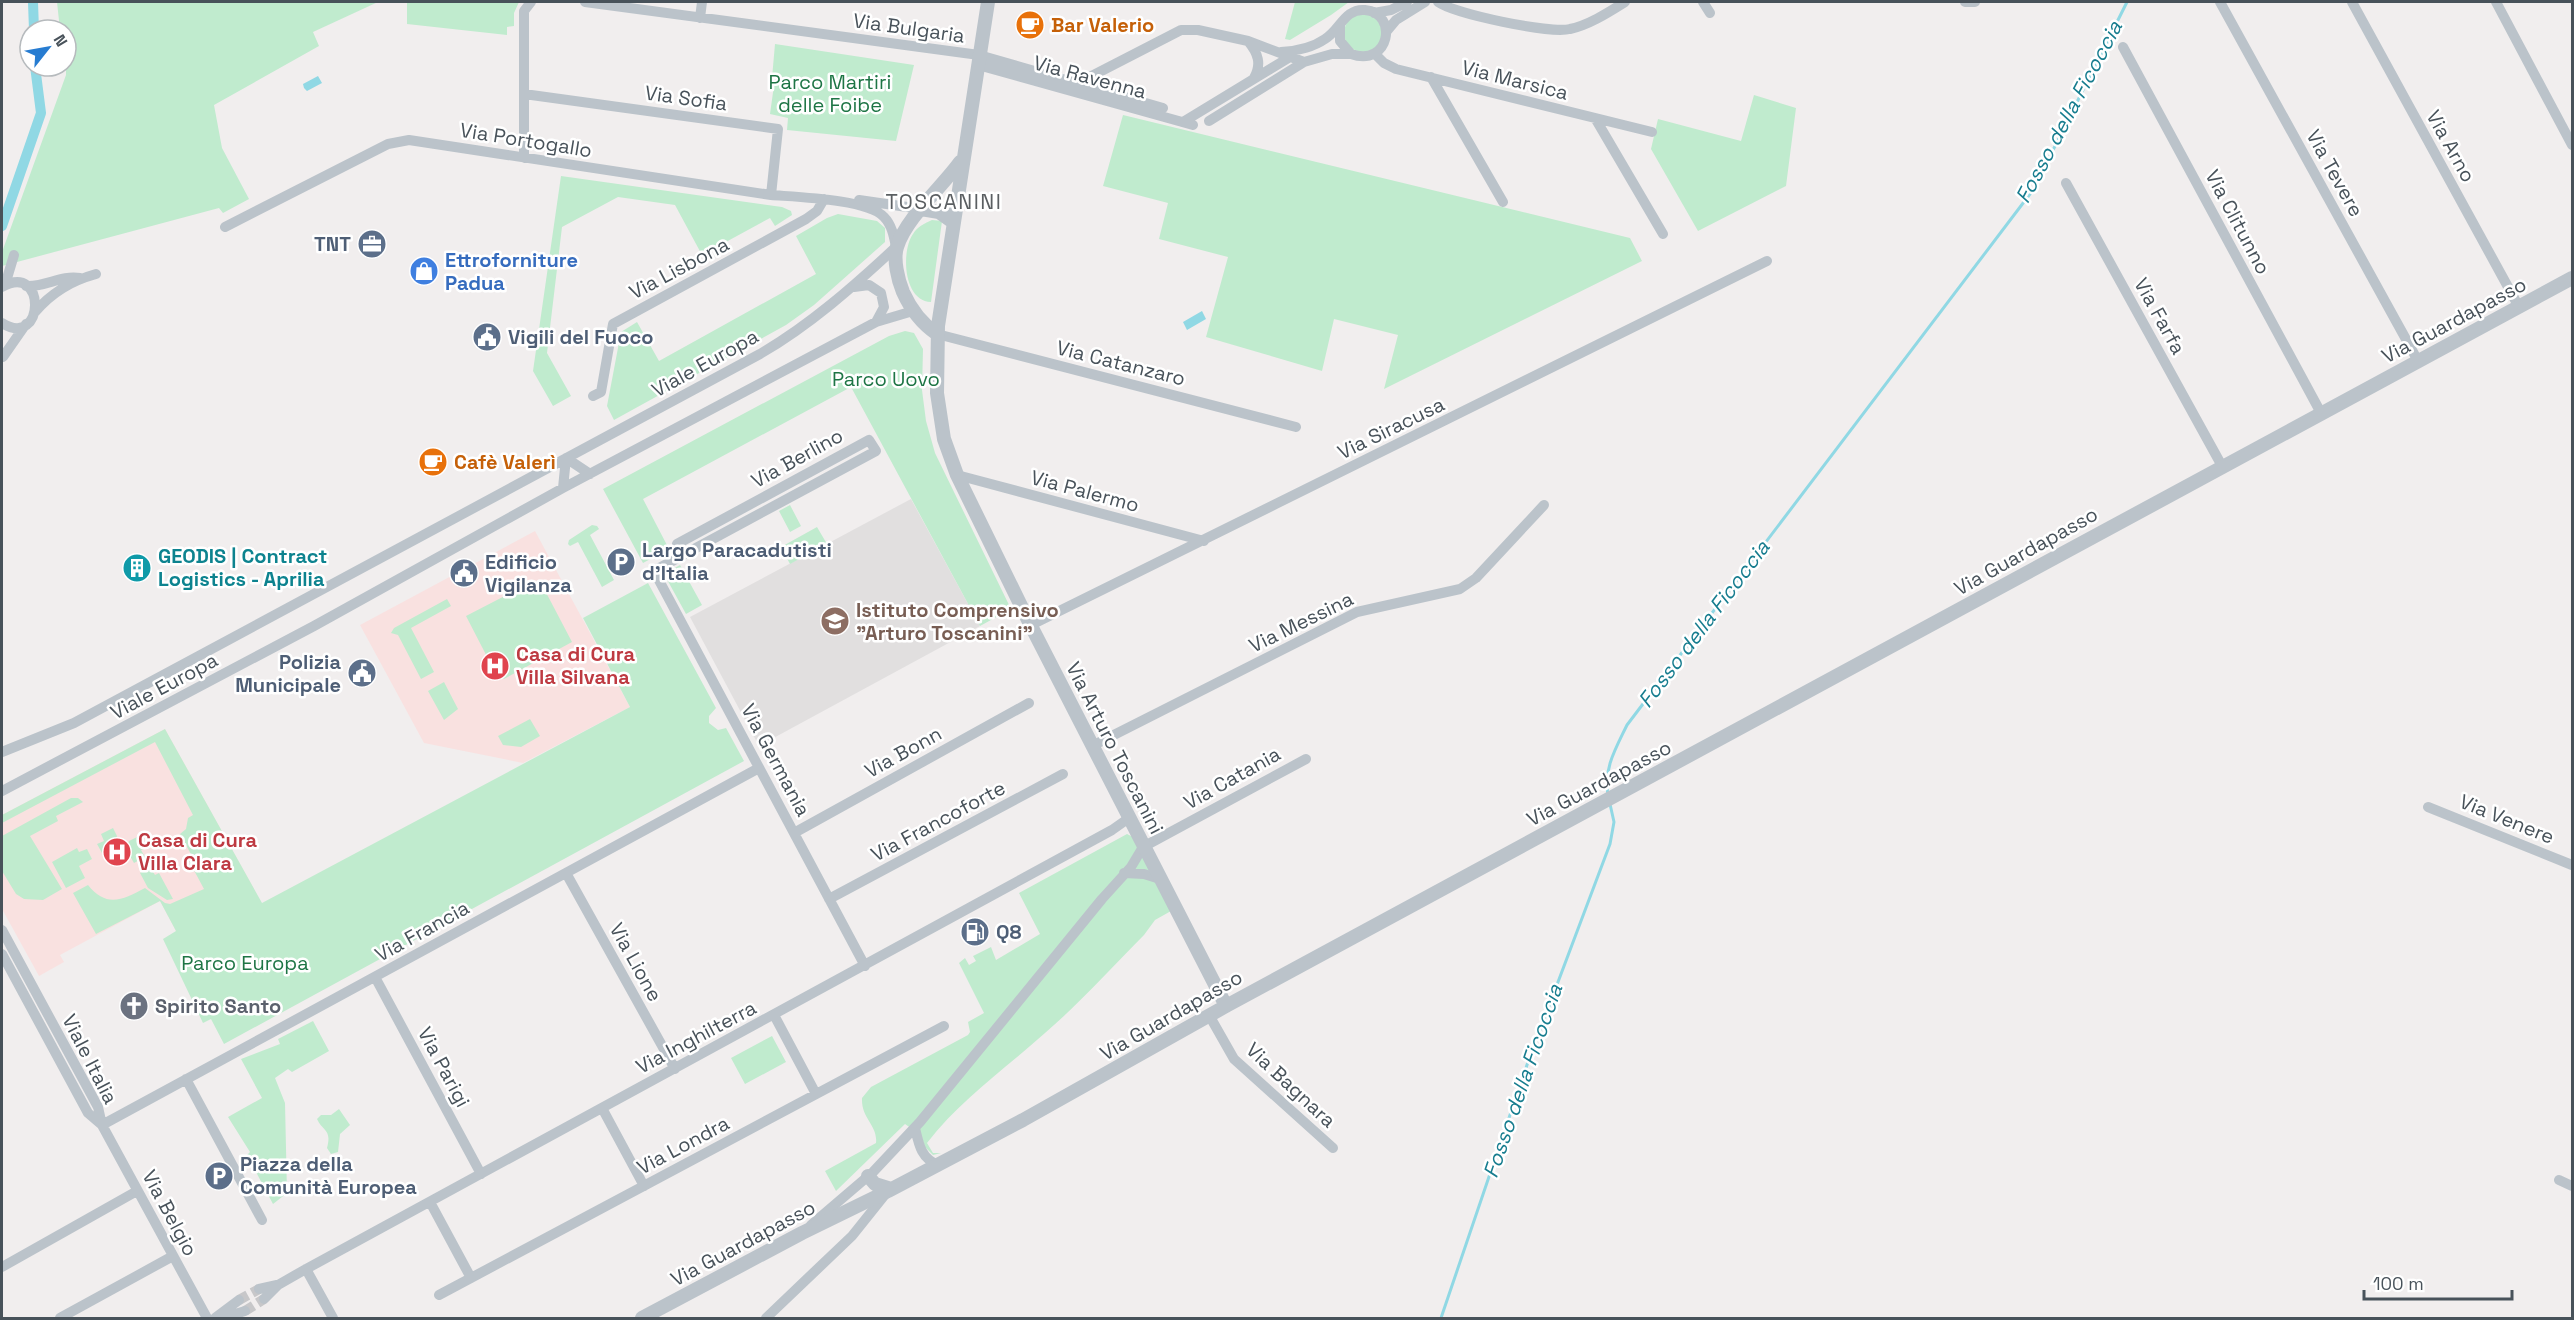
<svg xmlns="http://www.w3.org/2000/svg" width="2574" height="1320" viewBox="0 0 2574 1320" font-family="'Space Grotesk',sans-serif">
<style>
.education{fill:#e1dfdf}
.medical{fill:#f9e1e0}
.green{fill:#c0ebce}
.water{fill:#90d8e4}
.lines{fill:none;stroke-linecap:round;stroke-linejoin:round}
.stream{stroke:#90d8e4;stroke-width:3}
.canal{stroke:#90d8e4;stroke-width:10}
.minor-tunnel{stroke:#c7c7c9;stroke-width:10;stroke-dasharray:10 5;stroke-linecap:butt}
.minor{stroke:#bbc3ca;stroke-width:10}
.tertiary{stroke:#bbc3ca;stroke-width:14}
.labels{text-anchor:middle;stroke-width:5;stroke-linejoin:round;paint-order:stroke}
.food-label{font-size:20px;font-weight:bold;fill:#c56008;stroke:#fff;text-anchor:start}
.street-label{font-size:20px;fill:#48525a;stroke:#fff}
.park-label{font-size:20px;fill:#1e7545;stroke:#fff}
.service-label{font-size:20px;font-weight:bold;fill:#4e5e75;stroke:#fff;text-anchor:start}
.shop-label{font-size:20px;font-weight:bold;fill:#366cbe;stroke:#fff;text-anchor:start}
.culture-label{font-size:20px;font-weight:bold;fill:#0d838f;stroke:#fff;text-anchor:start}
.education-label{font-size:20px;font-weight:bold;fill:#785e54;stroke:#fff;text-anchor:start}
.health-label{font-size:20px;font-weight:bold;fill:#be3a42;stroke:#fff;text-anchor:start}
.worship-label{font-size:20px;font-weight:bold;fill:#5b616d;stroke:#fff;text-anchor:start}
.water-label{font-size:21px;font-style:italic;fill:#177d8f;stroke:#fff}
.neighbourhood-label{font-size:21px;letter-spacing:1.5px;fill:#5b5f62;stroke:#fff}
</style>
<rect width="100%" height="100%" fill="#f1eeee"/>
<path class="education" d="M911 499 980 626 759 746 690 617Z"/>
<path class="medical" d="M535 531 630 707 523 763 424 743 360 625Z
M165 729 254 889 176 931 160 901 60 955 64 962 39 976 2 909V815Z"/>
<path class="green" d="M57 2H378L313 32 319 46 214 105 222 148 249 199 223 213 219 208 2 266V252L66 75V30H60Z
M407 2H519L514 13V26L507 27V35L407 24Z
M1295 2H1349L1331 15 1290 40 1285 39Z
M1344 33a19 19 0 1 1 38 0a19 19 0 1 1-38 0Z
M775 44 914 65 896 141 787 130 788 118 770 114 775 78H772Z
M1754 95 1796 108 1786 186 1698 231 1651 149 1658 119 1741 141Z
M1123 115 1630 238 1642 261 1384 389 1398 335 1334 319 1322 371 1206 337 1228 257 1159 239 1168 203 1103 186Z
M561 176 782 207 791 211 792 215 775 226 770 218 702 255 675 205 618 197 562 227 547 353 571 396 553 406 533 371Z
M838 214 877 221 885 228V242L814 305 786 325 614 420 607 406 621 332 637 322 659 361 816 274 796 236 827 218Z
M932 220 942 221 931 302C903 301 901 251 913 234 917 227 925 223 932 220Z
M905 331 914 333 923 349 922 390 926 421 935 453 1011 609 980 626 851 387 643 499 669 549 643 563 603 489 889 336Z
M790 505 801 526 790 532 779 511Z
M592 525 597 526 599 529 590 535 614 580 602 587 578 542 570 546 568 544 569 540Z
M817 527 827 544 790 564 781 547Z
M680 565 702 605 686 614 664 574Z
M540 581 572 642 504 679 497 676 466 616 530 583Z
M648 583 716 708 709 716V723L718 730 726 728 744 761 224 1044 211 1019 203 1023 163 939 176 931 160 901 96 934 73 893 88 885C106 908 123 900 145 888L165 903 170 904 204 889 189 861 193 858 180 834 186 829 188 818 193 815 155 742 2 823V815L165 729 262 903 630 707 583 618Z
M447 599 451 606 411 628 434 672 421 679 398 635 391 633 394 628Z
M444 682 458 709 444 720 428 691Z
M530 719 540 736 521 747 503 745 498 736Z
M71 798H78L83 802 56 816 58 821 30 836 62 889 43 900 24 899 16 894 2 871V836Z
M113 828 117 836 113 847 102 853 97 844 104 841 101 834Z
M1127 834 1133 837 1171 911 1155 920 1144 935C1111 968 1080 1003 1045 1033 1005 1069 960 1100 927 1143L933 1153H941L933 1155 925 1147 921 1135 905 1124 836 1191 825 1171 876 1143C878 1125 861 1119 862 1098L871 1087 968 1035 970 1032 968 1022 984 1013 959 963 965 958 969 965 976 961 973 956 991 947 996 960 1040 934 1019 893Z
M139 836 146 848 141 850 145 857 134 863 126 849 129 841Z
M77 848 79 852 87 849 92 859 79 866 85 878 66 888 52 862Z
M150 867 155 875 159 873 173 899 167 900 148 888 140 873Z
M313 1021 329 1051 292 1072 288 1069 275 1078 285 1103 287 1193 273 1204 247 1155 250 1152 228 1117 262 1098 241 1059 280 1044 278 1039Z
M772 1036 786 1062 745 1084 731 1058Z
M339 1109 350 1125 340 1134 338 1152 331 1154 327 1148C332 1129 323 1132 317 1119L321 1115H331Z"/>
<path class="water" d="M318 76 322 83 307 91 304 88 303 84Z
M1202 311 1206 319 1187 330 1183 322Z"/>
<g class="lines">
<path class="stream" d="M1608 795C1603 769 1616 748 1627 725L2033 190 2127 2
M1441 1318 1529 1059 1610 844 1614 822 1610 804"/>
<path class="canal" d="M33 2 34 30
M2 226 41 113 35 66"/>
<path class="minor-tunnel" d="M239 1300 259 1289
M245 1311 264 1299"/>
<path class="minor" d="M585 2 979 55 1163 108
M1438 2C1455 14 1550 34 1570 29 1589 25 1609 12 1625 2
M1703 2 1710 13
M1965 2H1975
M2220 2 2418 361
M2352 2 2519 307
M2496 2 2572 145
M1374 13 1391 10 1407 2
M700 18 702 2
M1386 32 1396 20 1425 2
M1248 41C1258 53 1262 64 1254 78
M2123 47 2321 413
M1281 52C1297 51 1312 48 1325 39 1340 30 1345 8 1365 10 1399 13 1390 68 1351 54L1340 41V24
M1375 54 1384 63 1396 69 1652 132
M978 65 1193 125
M1431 77 1503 202
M1078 83 1181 30H1198L1248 41 1304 62 1332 54H1351
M524 94 778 129 771 195
M1595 118 1663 234
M1209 121 1304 62
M1183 122 1290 57
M524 158V11L531 2
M2066 183 2222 466
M859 200 921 209
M5 285 14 255
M26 286C47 287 60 275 80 278
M2 287C47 261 45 350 2 323
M854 287 869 285 881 293 884 307 876 322
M35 312C52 292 71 281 96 274
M937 334 1296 427
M3 357 26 324
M593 396 601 392 613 324 806 219 817 211 824 199
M869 440 876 451 683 555 677 544Z
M957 475 1204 541
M563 488 566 458 590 474
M683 555 654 571 865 966
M1031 625 1767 261
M1092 746 1357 612 1460 589 1476 578 1544 505
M2 752 74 723 760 354C810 325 854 286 896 247 894 237 892 225 884 217 868 199 795 197 771 195L409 140 388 144 225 227
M2 791 314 626 563 488 876 322 913 311
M2428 807 2572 865
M794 833 1029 703
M566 873 675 1069
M1124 873 1144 874 1160 879
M829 899 1063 774
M2 930 98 1107 102 1125 207 1318
M2 954 88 1113 102 1125
M375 977 481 1174
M774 1015 816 1094
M1209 1015 1234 1059 1333 1148
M186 1079 262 1220
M602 1108 644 1186
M102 1125 759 768
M915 1128C919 1145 921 1158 938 1165
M2559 1180 2572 1186
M430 1202 471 1278
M811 1225 873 1172 920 1122 1102 899 1131 867 1143 847 1306 759
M2 1267 137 1191
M306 1269 333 1318
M259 1289 277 1285
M439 1295 944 1026
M264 1299 278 1285 306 1269 1112 830 1129 818
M60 1318 173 1256
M215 1318 239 1300
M222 1318 245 1311
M766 1318 852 1236 888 1191"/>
<path class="tertiary" d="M988 2 938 326 937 393 944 439 957 475 1028 620 1226 1006
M921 209 939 212 953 222
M937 334C921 323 911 310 903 292 898 280 893 259 897 247 906 218 942 187 960 162
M868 1176 875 1184 891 1189
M642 1318 802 1233 888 1191 1023 1120 1226 1006 2572 278"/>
</g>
<defs>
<g id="cafe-disc" transform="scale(1.5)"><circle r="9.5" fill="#e8710a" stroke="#fff"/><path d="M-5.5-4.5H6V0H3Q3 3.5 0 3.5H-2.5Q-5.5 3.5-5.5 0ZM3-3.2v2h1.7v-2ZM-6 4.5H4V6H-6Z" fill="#fff"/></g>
<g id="office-disc" transform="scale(1.5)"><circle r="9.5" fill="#5c6f8a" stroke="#fff"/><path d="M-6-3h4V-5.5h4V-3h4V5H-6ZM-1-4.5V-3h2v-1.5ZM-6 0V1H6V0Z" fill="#fff"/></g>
<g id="shop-disc" transform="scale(1.5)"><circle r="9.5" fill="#3f7fe0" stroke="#fff"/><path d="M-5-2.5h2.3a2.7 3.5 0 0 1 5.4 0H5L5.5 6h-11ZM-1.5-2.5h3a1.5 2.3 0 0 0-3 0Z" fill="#fff"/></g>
<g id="civic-disc" transform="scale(1.5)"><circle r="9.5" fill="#5c6f8a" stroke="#fff"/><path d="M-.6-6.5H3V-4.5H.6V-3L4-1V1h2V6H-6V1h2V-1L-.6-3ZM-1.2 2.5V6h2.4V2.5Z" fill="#fff"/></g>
<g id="parking-disc" transform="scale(1.5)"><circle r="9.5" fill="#5c6f8a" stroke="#fff"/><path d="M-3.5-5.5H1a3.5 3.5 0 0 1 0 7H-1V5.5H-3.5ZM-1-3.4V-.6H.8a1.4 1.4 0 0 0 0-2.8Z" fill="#fff"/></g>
<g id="building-disc" transform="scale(1.5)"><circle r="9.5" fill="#0f9aa8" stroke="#fff"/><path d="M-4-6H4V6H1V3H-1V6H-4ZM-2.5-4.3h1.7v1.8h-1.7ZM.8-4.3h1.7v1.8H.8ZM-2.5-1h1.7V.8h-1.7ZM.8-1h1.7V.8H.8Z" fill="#fff"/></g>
<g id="school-disc" transform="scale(1.5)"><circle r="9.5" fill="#8d6e63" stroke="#fff"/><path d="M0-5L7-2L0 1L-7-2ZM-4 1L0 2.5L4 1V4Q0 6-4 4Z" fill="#fff"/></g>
<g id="hospital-disc" transform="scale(1.5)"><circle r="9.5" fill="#e0444e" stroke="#fff"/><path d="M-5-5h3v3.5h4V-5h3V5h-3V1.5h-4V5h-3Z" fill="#fff"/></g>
<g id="fuel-disc" transform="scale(1.5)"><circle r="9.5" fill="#5c6f8a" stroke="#fff"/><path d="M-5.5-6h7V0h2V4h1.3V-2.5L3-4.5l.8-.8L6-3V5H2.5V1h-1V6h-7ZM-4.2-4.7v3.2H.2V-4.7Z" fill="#fff"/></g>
<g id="church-disc" transform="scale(1.5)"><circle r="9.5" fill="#6b7280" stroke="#fff"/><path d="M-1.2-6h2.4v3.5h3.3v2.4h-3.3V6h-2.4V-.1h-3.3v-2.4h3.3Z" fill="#fff"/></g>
</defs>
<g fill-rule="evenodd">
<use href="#cafe-disc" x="1030" y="25"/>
<use href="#office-disc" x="372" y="244"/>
<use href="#shop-disc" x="424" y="271"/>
<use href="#civic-disc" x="487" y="337"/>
<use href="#cafe-disc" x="433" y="462"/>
<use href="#parking-disc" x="621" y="562"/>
<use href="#building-disc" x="137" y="568"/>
<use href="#civic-disc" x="464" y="573"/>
<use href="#school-disc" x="835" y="621"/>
<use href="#hospital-disc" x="495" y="666"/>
<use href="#civic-disc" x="362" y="673"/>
<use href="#hospital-disc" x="117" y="852"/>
<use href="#fuel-disc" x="975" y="932"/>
<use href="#church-disc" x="134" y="1006"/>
<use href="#parking-disc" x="219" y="1176"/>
</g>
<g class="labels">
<g class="food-label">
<text x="1051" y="32">Bar Valerio</text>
<text x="454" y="469">Cafè Valerì</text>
</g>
<g class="street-label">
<text transform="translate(909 28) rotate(8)" y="7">Via Bulgaria</text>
<text transform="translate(1090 77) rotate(15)" y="7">Via Ravenna</text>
<text transform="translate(1515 80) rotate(14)" y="7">Via Marsica</text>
<text transform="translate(686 98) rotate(8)" y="7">Via Sofia</text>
<text transform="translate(526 140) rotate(9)" y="7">Via Portogallo</text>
<text transform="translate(2451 146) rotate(61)" y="7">Via Arno</text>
<text transform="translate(2335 173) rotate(61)" y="7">Via Tevere</text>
<text transform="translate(2238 222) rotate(62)" y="7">Via Clitunno</text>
<text transform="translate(679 268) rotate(-28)" y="7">Via Lisbona</text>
<text transform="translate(2160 316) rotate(61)" y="7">Via Farfa</text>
<text transform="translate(2454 320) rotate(-28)" y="7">Via Guardapasso</text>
<text transform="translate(705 363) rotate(-29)" y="7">Viale Europa</text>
<text transform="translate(1121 363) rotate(14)" y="7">Via Catanzaro</text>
<text transform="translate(1391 428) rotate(-26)" y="7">Via Siracusa</text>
<text transform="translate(797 458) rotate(-29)" y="7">Via Berlino</text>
<text transform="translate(1085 491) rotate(15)" y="7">Via Palermo</text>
<text transform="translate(2026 551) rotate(-29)" y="7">Via Guardapasso</text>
<text transform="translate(1301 622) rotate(-26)" y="7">Via Messina</text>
<text transform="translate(164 686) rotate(-28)" y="7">Viale Europa</text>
<text transform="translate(1115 748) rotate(63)" y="7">Via Arturo Toscanini</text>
<text transform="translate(903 752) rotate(-29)" y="7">Via Bonn</text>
<text transform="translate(776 760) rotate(62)" y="7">Via Germania</text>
<text transform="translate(1232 778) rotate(-29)" y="7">Via Catania</text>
<text transform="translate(1599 783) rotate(-28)" y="7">Via Guardapasso</text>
<text transform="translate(2507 819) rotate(22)" y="7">Via Venere</text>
<text transform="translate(938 821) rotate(-28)" y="7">Via Francoforte</text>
<text transform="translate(422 931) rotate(-29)" y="7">Via Francia</text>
<text transform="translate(636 962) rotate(61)" y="7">Via Lione</text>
<text transform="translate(1171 1015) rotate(-30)" y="7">Via Guardapasso</text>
<text transform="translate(696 1037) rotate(-28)" y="7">Via Inghilterra</text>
<text transform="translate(90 1059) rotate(63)" y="7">Viale Italia</text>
<text transform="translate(444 1067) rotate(62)" y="7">Via Parigi</text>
<text transform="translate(1291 1085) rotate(43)" y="7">Via Bagnara</text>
<text transform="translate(683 1145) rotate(-28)" y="7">Via Londra</text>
<text transform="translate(170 1213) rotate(62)" y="7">Via Belgio</text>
<text transform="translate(743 1243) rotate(-28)" y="7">Via Guardapasso</text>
</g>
<g class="park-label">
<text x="830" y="89">Parco Martiri<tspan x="830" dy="23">delle Foibe</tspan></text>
<text x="886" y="386">Parco Uovo</text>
<text x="245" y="970">Parco Europa</text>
</g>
<g class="service-label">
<text x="351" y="251" text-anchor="end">TNT</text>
<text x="508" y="344">Vigili del Fuoco</text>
<text x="642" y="557">Largo Paracadutisti<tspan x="642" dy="23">d'Italia</tspan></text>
<text x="485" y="569">Edificio<tspan x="485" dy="23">Vigilanza</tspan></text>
<text x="341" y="669" text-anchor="end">Polizia<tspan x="341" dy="23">Municipale</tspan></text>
<text x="996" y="939">Q8</text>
<text x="240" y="1171">Piazza della<tspan x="240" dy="23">Comunità Europea</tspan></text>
</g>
<g class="shop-label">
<text x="445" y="267">Ettroforniture<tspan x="445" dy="23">Padua</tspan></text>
</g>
<g class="culture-label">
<text x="158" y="563">GEODIS | Contract<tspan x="158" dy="23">Logistics - Aprilia</tspan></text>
</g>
<g class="education-label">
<text x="856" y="617">Istituto Comprensivo<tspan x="856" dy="23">"Arturo Toscanini"</tspan></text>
</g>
<g class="health-label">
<text x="516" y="661">Casa di Cura<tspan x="516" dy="23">Villa Silvana</tspan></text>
<text x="138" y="847">Casa di Cura<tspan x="138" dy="23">Villa Clara</tspan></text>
</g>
<g class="worship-label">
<text x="155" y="1013">Spirito Santo</text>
</g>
<g class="water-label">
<text transform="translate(2069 112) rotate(-62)" y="7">Fosso della Ficoccia</text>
<text transform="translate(1704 624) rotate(-53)" y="7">Fosso della Ficoccia</text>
<text transform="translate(1523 1081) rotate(-71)" y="7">Fosso della Ficoccia</text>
</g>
<g class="neighbourhood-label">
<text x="944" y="209">TOSCANINI</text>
</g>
</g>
<rect width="2574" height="1320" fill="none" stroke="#48525a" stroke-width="6"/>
<g transform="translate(48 48) rotate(59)"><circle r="28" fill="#ffffff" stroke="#b6babd" stroke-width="1.5"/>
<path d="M0-4.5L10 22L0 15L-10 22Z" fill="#277cd1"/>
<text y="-9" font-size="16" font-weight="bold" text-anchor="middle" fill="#48525a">N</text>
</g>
<path d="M2364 1290v9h148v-9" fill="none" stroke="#48525a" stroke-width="3"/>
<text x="2373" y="1290" font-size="18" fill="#48525a" stroke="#ffffff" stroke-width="4.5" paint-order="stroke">100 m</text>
</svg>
